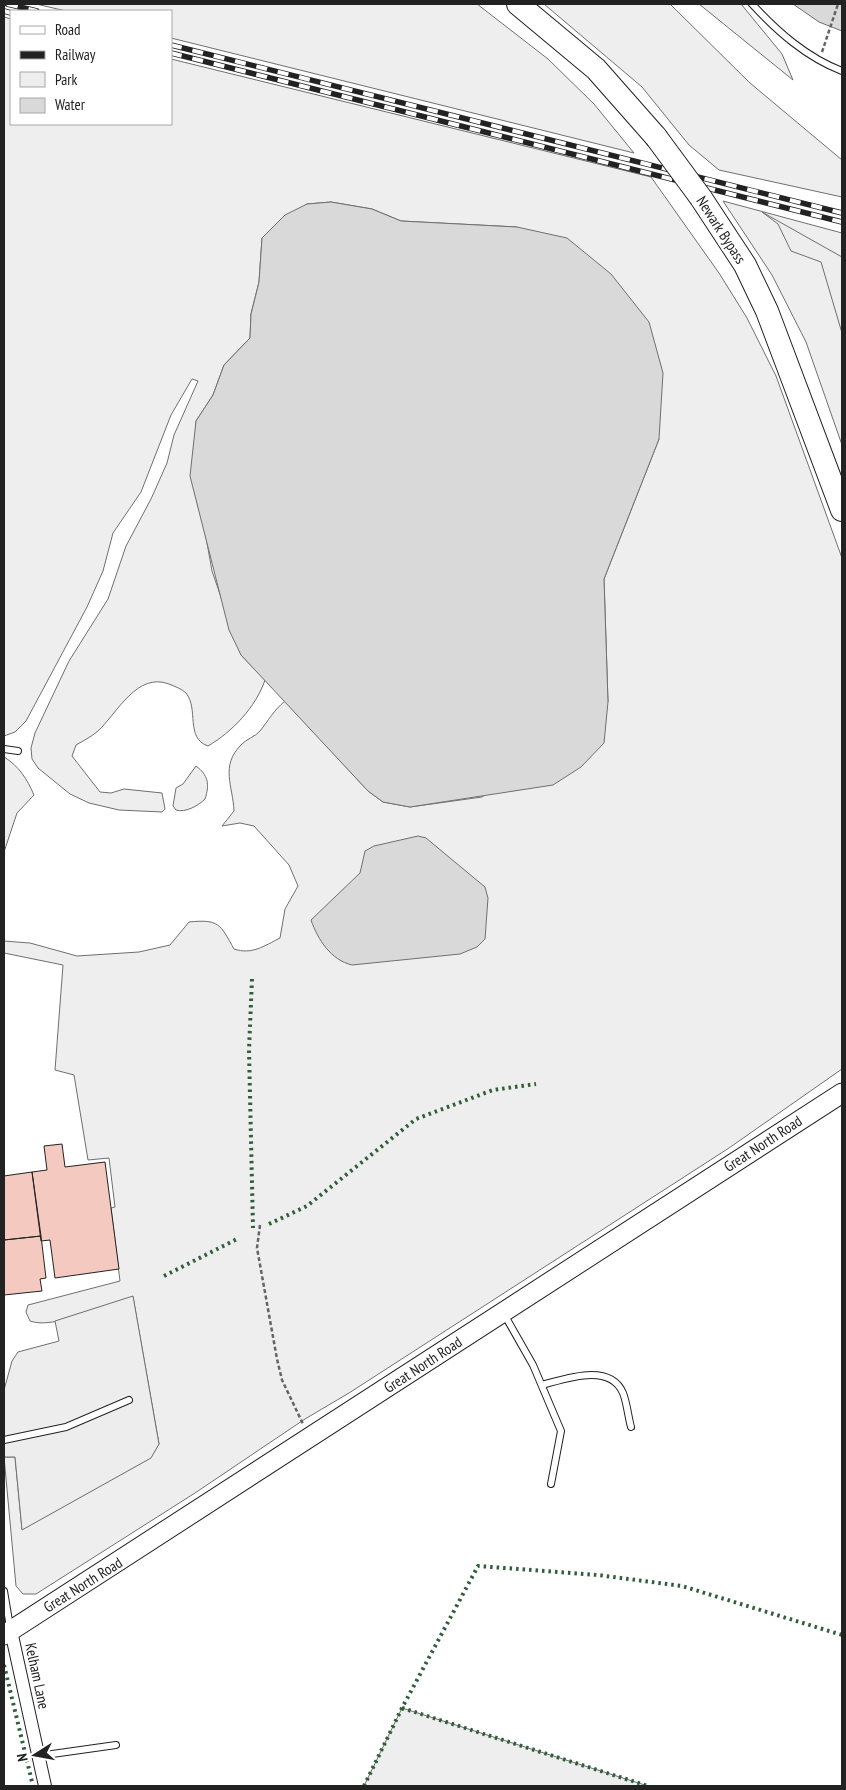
<svg xmlns="http://www.w3.org/2000/svg" width="846" height="1790" viewBox="0 0 846 1790" font-family="'PT Sans Narrow',sans-serif">
<style>
.green{fill:#eee;stroke:#6f6f6f}
.parking{fill:#ededed;stroke:#6f6f6f}
.water{fill:#d9d9d9;stroke:#6f6f6f}
.building{fill:#f3c9c0;stroke:#222}
.lines{fill:none;stroke-linecap:round;stroke-linejoin:round}
.lane-casing{stroke:#222;stroke-width:8}
.street-casing{stroke:#222;stroke-width:14}
.primary-casing{stroke:#222;stroke-width:21}
.highway-casing{stroke:#222;stroke-width:24}
.path{stroke:#646464;stroke-width:2.5;stroke-dasharray:4 2.5;stroke-linecap:butt}
.lane{stroke:#fff;stroke-width:6}
.street{stroke:#fff;stroke-width:12}
.primary{stroke:#fff;stroke-width:19}
.highway{stroke:#fff;stroke-width:22}
.rail-casing{stroke:#222;stroke-width:5.5}
.rail{stroke:#fff;stroke-width:4;stroke-dasharray:11;stroke-linecap:butt}
.highway-bridge-casing{stroke:#222;stroke-width:24;stroke-linecap:butt}
.highway-bridge{stroke:#fff;stroke-width:22}
.hedge{stroke:#2f5e38;stroke-width:4;stroke-dasharray:2.5 4;stroke-linecap:butt}
.labels{text-anchor:middle;stroke-width:4;stroke-linejoin:round;paint-order:stroke}
.street-label{font-size:15px;fill:#222;stroke:#fff}
</style>
<rect width="100%" height="100%" fill="#fff"/>
<path class="green" d="M36 4H477L548 59 594 104 634 153 171 38V11H66Z
M544 4H670L750 83 842 160V197L719 170 689 145 642 87Z
M699 4H741L782 54 793 80Z
M4 17 11 19V124H171V59L651 177 719 273 747 318 776 376 842 558V1069L729 1148 349 1393 305 1419 195 1493 36 1594H23L16 1586 4 1457H15L22 1529 150 1458 159 1444 133 1297C108 1304 53 1330 30 1321L26 1312 28 1305 120 1281 111 1208 115 1207 109 1158 88 1160 74 1075 55 1070 63 965 4 953V941L30 943 77 956 139 952 170 945 189 922C219 919 220 924 234 949 252 955 264 946 280 938L285 909 298 886 289 865 254 826 240 823 222 826 234 811C233 786 220 766 241 745 246 739 255 737 260 731 268 721 274 710 285 701L368 791 383 802 410 807 482 797 608 702 604 579 659 439 517 227 401 221 372 209 331 202 307 204 262 238 259 282 251 314 250 338 224 365 213 395 196 421 204 526 212 571 241 655 265 680C256 707 232 732 208 746 185 738 199 709 186 693 182 689 174 686 169 684 137 672 118 712 98 731 91 737 83 741 76 745L72 756 100 792 111 793 124 789 162 793 165 809 162 812 119 810 89 803 70 794 38 768 32 759 31 748 35 733 69 661 108 599 126 546 151 499 167 463 174 435 198 381 192 379 171 415 141 492 113 533 103 571 87 607 26 721 15 732 4 736Z
M723 201 842 233V445L806 342 772 275Z
M4 757C19 766 27 779 34 795L17 813 4 852Z
M196 766C208 775 210 784 205 799 198 806 185 813 176 810L173 806 176 788 183 784Z
M402 1708 648 1786H364Z"/>
<path class="parking" d="M762 212 842 257V333L821 262 791 251 778 224Z
M133 1296 159 1444 151 1458 22 1530 15 1457H4V1390L12 1361 18 1352 59 1341 55 1321Z"/>
<path class="water" d="M793 4H842V31L819 22Z
M331 202 372 209 401 221 517 227 567 238 611 274 649 322 663 373 659 439 604 579 608 702 604 743 581 767 553 785 410 807 383 802 368 791 241 655 229 630 190 476 196 421 213 395 224 365 250 338 251 314 259 282 262 238 285 215 307 204Z
M418 836 426 838 485 887 488 898 485 939 477 947 460 954 352 965C331 960 318 940 311 920L360 873 365 851 374 846Z"/>
<path class="building" d="M62 1144 65 1167 105 1162 119 1269 55 1278 50 1240 41 1241 32 1172 47 1170 44 1146Z
M32 1172 41 1236 4 1240V1176Z
M41 1236 46 1278 40 1279 42 1291 4 1295V1240Z"/>
<g class="lines">
<g class="lane-casing">
<path id="lane" d="M752 4C778 32 806 57 842 71
M4 749 18 751
M504 1314 533 1365 561 1431 551 1484
M542 1385C565 1379 610 1362 623 1393 627 1403 628 1416 631 1427
M4 1440 66 1427 129 1400
M4 1591 10 1627
M38 1756 116 1745"/>
</g>
<g class="street-casing">
<path id="street" d="M11 1631 45 1786"/>
</g>
<g class="primary-casing">
<path id="primary" d="M4 1635 842 1093"/>
</g>
<g class="highway-casing">
<path id="highway" d="M518 4 596 69 656 137
M701 198 745 265 767 311 842 510"/>
</g>
<path class="path" d="M822 52 838 4
M260 1225 257 1248 277 1359 282 1380 303 1424"/>
<use href="#lane" class="lane"/>
<use href="#street" class="street"/>
<use href="#primary" class="primary"/>
<use href="#highway" class="highway"/>
<g class="rail-casing">
<path id="rail" d="M7 4 37 11
M4 11 11 13
M171 45 842 213
M171 53 842 222"/>
</g>
<use href="#rail" class="rail"/>
<g class="highway-bridge-casing">
<path id="highway-bridge" d="M656 137 701 198"/>
</g>
<use href="#highway-bridge" class="highway-bridge"/>
<path class="hedge" d="M252 979 249 1050 253 1228
M269 1224 307 1206 416 1119 493 1090 536 1084
M164 1276 237 1239
M4 1665 33 1786
M402 1708 648 1786
M364 1786 402 1708 478 1566 598 1575 682 1586 842 1635"/>
</g>
<g class="labels">
<g class="street-label">
<text transform="translate(721 230) rotate(57)" y="5">Newark Bypass</text>
<text transform="translate(763 1144) rotate(-33)" y="5">Great North Road</text>
<text transform="translate(423 1365) rotate(-33)" y="5">Great North Road</text>
<text transform="translate(83 1585) rotate(-32)" y="5">Great North Road</text>
<text transform="translate(37 1676) rotate(78)" y="5">Kelham Lane</text>
</g>
</g>
<rect width="846" height="1790" fill="none" stroke="#222222" stroke-width="10"/>
<rect x="10" y="10" width="162" height="115" fill="#ffffff" stroke="#a7a7a7"/>
<rect x="20" y="26" width="25" height="8" fill="#ffffff" stroke="#a7a7a7"/>
<text x="55" y="35" font-size="15" fill="#222222">Road</text>
<rect x="20" y="51" width="25" height="8" fill="#222222" stroke="#a7a7a7"/>
<text x="55" y="60" font-size="15" fill="#222222">Railway</text>
<rect x="20" y="72" width="25" height="15" fill="#eeeeee" stroke="#a7a7a7"/>
<text x="55" y="85" font-size="15" fill="#222222">Park</text>
<rect x="20" y="98" width="25" height="15" fill="#d9d9d9" stroke="#a7a7a7"/>
<text x="55" y="110" font-size="15" fill="#222222">Water</text>
<g transform="translate(35 1755) rotate(259)" stroke="#ffffff" stroke-width="4" paint-order="stroke">
<path d="M0-4L9 19L0 12L-9 19Z" fill="#222222"/>
<text y="-8" font-size="14" font-weight="bold" text-anchor="middle" fill="#222222">N</text>
</g>
</svg>
